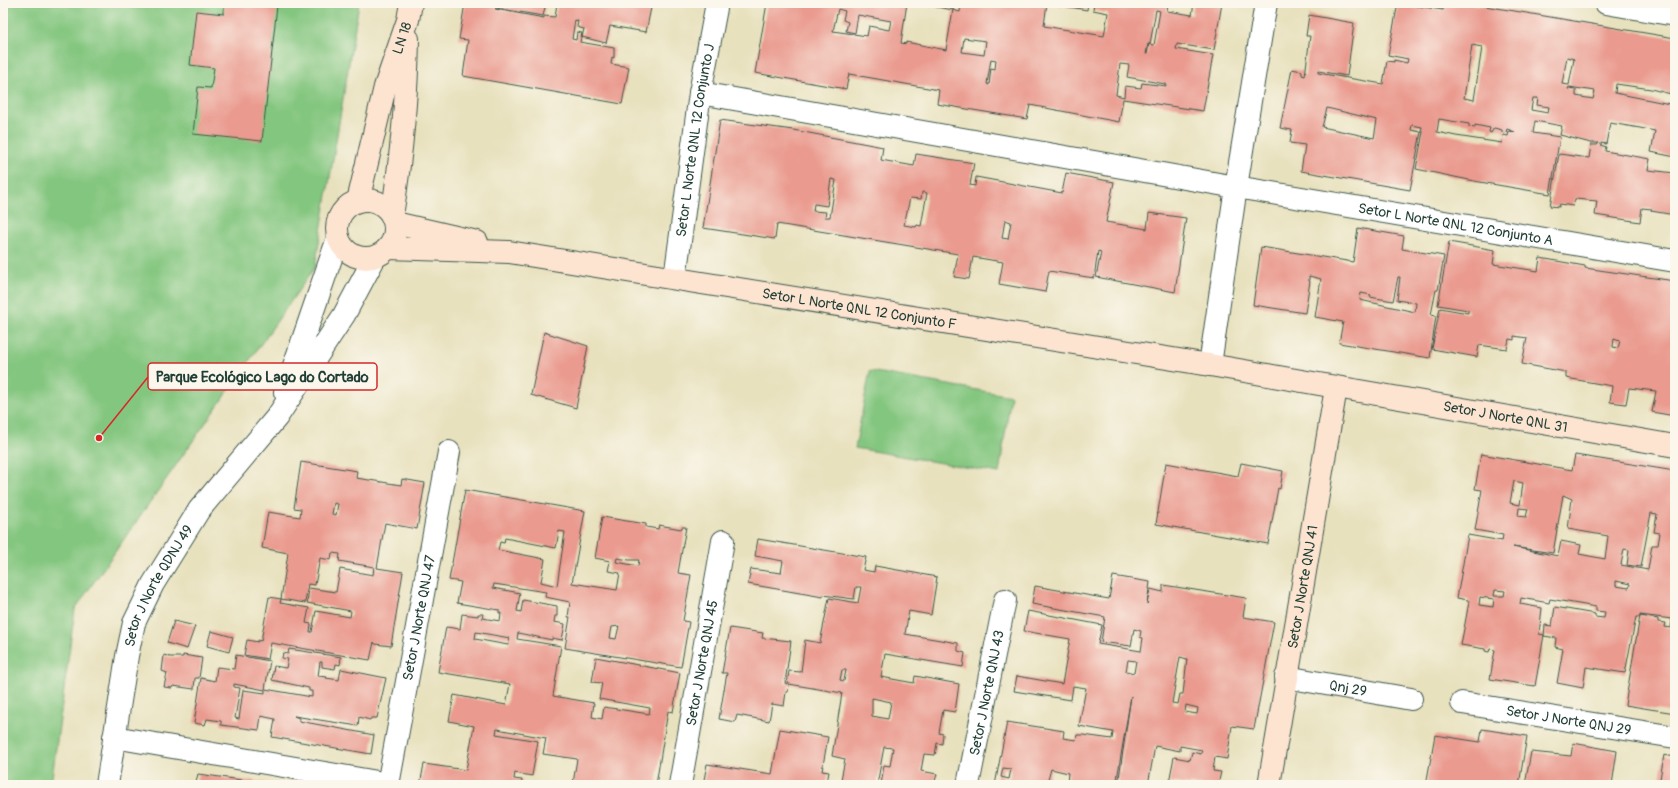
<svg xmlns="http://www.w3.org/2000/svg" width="1678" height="788" viewBox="0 0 1678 788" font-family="Pangolin,sans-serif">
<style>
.green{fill:#83c67f;stroke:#51825a}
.building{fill:#ea9a8e;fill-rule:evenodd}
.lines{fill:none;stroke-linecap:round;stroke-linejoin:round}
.street-casing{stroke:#3d5649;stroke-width:24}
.secondary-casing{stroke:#3d5649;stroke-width:24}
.street{stroke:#fff;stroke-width:22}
.secondary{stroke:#fde4d1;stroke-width:22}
.labels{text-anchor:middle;stroke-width:4;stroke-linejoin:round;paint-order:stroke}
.street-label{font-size:14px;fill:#1f3d34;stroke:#fbf7ec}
.leader{fill:none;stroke:#d62828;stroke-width:1.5}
.callout-dot{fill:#d62828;stroke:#fbf7ec;stroke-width:1.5}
.callout{fill:#fbf7ec;stroke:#d62828;stroke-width:1.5}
.callout-label{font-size:15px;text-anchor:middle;font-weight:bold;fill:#1f3d34}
</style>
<rect width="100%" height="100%" fill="#fbf7ec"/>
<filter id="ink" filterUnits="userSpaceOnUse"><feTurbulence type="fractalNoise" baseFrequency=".025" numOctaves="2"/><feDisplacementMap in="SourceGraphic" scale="8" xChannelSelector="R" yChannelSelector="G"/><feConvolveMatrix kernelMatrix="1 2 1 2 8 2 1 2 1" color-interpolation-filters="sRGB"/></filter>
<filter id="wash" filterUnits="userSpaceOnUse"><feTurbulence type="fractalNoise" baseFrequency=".012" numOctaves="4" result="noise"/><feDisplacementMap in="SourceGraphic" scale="16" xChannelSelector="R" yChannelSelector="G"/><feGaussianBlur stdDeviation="0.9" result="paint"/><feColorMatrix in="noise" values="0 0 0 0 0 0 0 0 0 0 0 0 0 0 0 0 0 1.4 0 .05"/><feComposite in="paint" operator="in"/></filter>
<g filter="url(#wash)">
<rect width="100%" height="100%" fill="#e8e1be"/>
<path class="green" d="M3 3H359L315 267 75 609 51 785H3Z
M870 371 1011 396 999 473 855 448Z"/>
<g id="blocks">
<path class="building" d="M224 3H257L277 6 262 141 193 134 198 87 211 88 214 68 190 65 196 11 224 14Z
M465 3H546L543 16 496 8 495 9 544 18V16L555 17 557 3H652L646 32 610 26 606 43 582 37 584 29 577 27 578 21 575 20 572 39 576 40 577 32 582 33 580 42 614 48V58L612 57 611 64 629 67 622 104 463 76 468 40 459 39Z
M767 3H792L795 5 796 3H907L901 43 906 44V42L946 50 953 10 960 12 961 3H1047L1044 26 1104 36 1108 13 1093 10 1094 3H1168L1167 11 1192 15 1194 3H1222L1214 50 1177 44 1176 49 1213 55 1203 111 1123 99 1119 122 1030 105 1027 119 937 104 939 90 849 74 846 89 755 73ZM838 9 845 11 843 20 848 22 846 31 855 33 858 15 891 21 889 30 869 26 867 36 833 31ZM1156 10 1160 11 1154 45 1149 44 1147 54H1146L1148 44H1150ZM964 38 986 41 984 55 962 52ZM991 59 996 60 995 69 991 68 989 85 987 84ZM1120 64 1129 65 1127 77 1165 84 1166 86 1142 83 1141 88 1125 86 1124 97 1116 95Z
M916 3H954L953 10Z
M1059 3H1088L1087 10 1058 5Z
M1398 3 1443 10 1444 3H1467L1675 38V95L1651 89 1616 84 1615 93 1675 105V157L1651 152 1655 131 1640 128 1610 123 1606 144 1601 143V145L1606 147 1605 151 1650 159 1648 170 1675 173V215L1651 211 1652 209 1642 208 1640 222 1595 215 1597 201 1575 199 1573 206 1560 204 1559 207 1550 206 1559 154 1589 158 1591 145H1597L1599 143H1591L1560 135 1562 126 1535 121 1533 133 1560 137 1550 194 1474 181 1416 169 1423 132H1421L1422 127 1412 125 1411 130 1421 132 1410 190 1301 171 1305 145 1290 143 1292 130 1280 128 1292 69 1302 71V75L1305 76 1310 36H1306L1309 15 1354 23 1347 76 1318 71V73L1383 84 1387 61 1394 62V60L1407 63 1408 59 1388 55ZM1472 45 1482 47 1474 100 1464 98ZM1567 57 1574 59 1569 85 1562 84ZM1569 87 1595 91 1593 99 1576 96V90L1568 89ZM1533 98H1538L1537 105 1549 107 1548 113 1531 110ZM1327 108 1377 120 1374 138 1322 127ZM1439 119 1469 124V127L1475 128V125L1490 128 1489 132 1491 133 1494 128 1502 130V132L1504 133 1506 132 1507 129 1515 132 1509 131 1508 136 1503 135 1502 143 1456 136 1437 132Z
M720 120 793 130 883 147 881 160 914 166 916 154 974 163 970 185 975 186 976 177 1062 193 1066 173 1114 182 1106 222 1147 229 1149 213 1186 218 1175 292 1096 277 1101 252 1098 251 1094 278 1049 271 1045 292 999 284 1003 262 973 257 969 279 954 277 958 254 777 224 775 239 703 228ZM831 179 836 180 830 217H825L826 212 813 211 814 204 827 206ZM922 192 927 193 921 226 917 225 916 227 904 225 910 198 921 199ZM1005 220 1011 222 1008 239 1002 238Z
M1358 228 1404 236 1402 249 1444 256 1438 290H1436L1431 315 1436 316 1430 358 1339 343 1343 322 1315 317 1321 279 1309 276V281H1310L1305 313 1253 305 1261 247 1353 262ZM1398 277H1400L1397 300 1416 303 1415 312 1360 300 1361 293 1371 295 1370 297 1393 301Z
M1449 242 1495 250 1493 264 1518 268 1538 271 1540 258 1585 266V268L1675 281 1672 296H1675V416L1652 412 1656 391 1629 388 1626 404 1610 402 1612 386 1566 378V372L1522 364 1527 338 1514 336V340L1509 339 1507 349 1479 345 1477 357 1432 349 1440 308 1468 313V310L1438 305ZM1614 339 1620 341 1618 348 1613 347Z
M544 332 588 346 576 408 531 395Z
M1481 454 1572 470 1575 455 1675 471V713L1625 705 1640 616 1658 619V622L1666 623 1665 627 1671 628 1672 619 1640 615V617H1636L1625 673 1586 667 1583 688 1557 683 1563 649 1555 647 1556 638 1544 636 1545 625 1552 626 1555 607 1595 614V617L1604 618 1605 612 1596 611V607L1550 599 1549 603 1521 598 1520 604 1542 608 1539 634 1544 635 1535 686 1490 679 1495 650 1490 649 1489 652 1485 651V649L1461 645 1469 602 1468 600 1457 598 1468 535 1502 541 1503 535 1475 530 1482 490 1475 489ZM1514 481 1523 483 1520 505 1510 503ZM1563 495 1572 499 1568 529 1608 536 1605 559 1579 554 1581 545 1561 541 1558 556 1513 547 1553 553ZM1519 508 1528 509 1526 517 1518 516ZM1651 513 1657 514 1654 532 1660 533 1658 545H1652L1648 570 1621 565 1624 549 1629 550 1627 565 1641 567ZM1616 581 1630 584 1629 588 1616 586ZM1495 590 1505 591 1504 596H1494ZM1480 597 1494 599 1493 607 1479 605Z
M301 462 357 471 356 478 401 485 402 479 425 483 417 529 385 523 377 568 403 572 391 646 375 644 374 642 370 660 271 643 268 659 244 655 247 640 258 642V640L261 641 269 597 281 599 288 553 262 548 268 512 300 517 301 509 294 508ZM334 503 338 504 336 515 332 514ZM332 553 340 554 339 561 374 567 373 575 340 569 336 592 309 588 307 603 351 611 350 617 316 611 312 632H310L311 624 306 623 309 608 280 603 281 599 305 603 308 584 315 585 320 558 331 560Z
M1166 463 1238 476 1241 463 1283 471 1280 489 1278 488 1268 544 1156 524Z
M465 490 585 511 572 583 617 590 620 573 608 571 610 561 595 558 602 517 646 524V527L658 529 659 525 681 529 682 527H686L678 573 691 575 683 621 689 622 681 667 565 648 570 617H568L570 602 545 597 546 592 494 584 493 588 520 593 517 611 521 612 523 600 557 606V616H555L554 622 565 624 562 640 552 638V640L518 633 517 639 561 646 553 696 594 703 592 717 602 719 604 707 649 714 650 708 599 699 602 683 592 682 596 657 680 673 673 712 668 711 656 785H582L573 783 577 759 543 754 546 738 497 729 496 734 538 741 532 776 515 773 514 779 522 780 521 785H420L424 764 466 770 474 726 449 721 454 695 506 705 510 684 438 672 446 627 460 629 462 614 478 616V614H483L482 618 500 621 501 613H499V610L457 603 461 582 449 580ZM559 531 565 532 557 586 541 582 545 559 498 550 500 542 504 543 505 538 556 548ZM617 558 629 560H639L638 566 616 562ZM619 626 616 639 610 638 612 627ZM476 632 510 638 508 645 475 639Z
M758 539 866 557 863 570 874 572 875 566 937 577 931 615 909 611 905 634 958 643V651L965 653 963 667 885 654 881 677 914 683 915 676 959 684 955 712 943 710 939 733 943 734 942 744 937 743 935 755 924 754 921 771 937 774 934 785H881L884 765 890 766 893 748 884 747 877 785H840L845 759 832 756 842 693 789 684 788 692H786L784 706 772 704 769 721 737 715 735 722 719 719 727 673H722L730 628 763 633 762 638 791 641 785 683 787 684 789 671 801 672 805 640 820 643 829 598 858 603 861 587H856L854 599 823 595V597L748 584 751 569 781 573 783 561 755 556ZM842 670H846L844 681 840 680ZM872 698 891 702 888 719 872 716Z
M1113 576 1150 582 1147 604 1150 589 1163 592V585L1246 598 1243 617 1274 622 1254 729 1232 726 1227 759 1215 757 1213 771 1221 772 1218 785H1189L1169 782 1174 757 1190 760 1192 752 1201 754 1202 750 1180 746V751L1155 746 1148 785H1118L1131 696 1116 785H995L1007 722 1064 731 1063 738 1076 740 1077 735H1083L1112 739 1113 732 1079 726 1086 688 1073 686 1071 700 1014 691 1017 676 1062 684 1070 639 1024 631 1028 611 1102 625 1098 644 1141 651 1143 638 1140 637 1141 631 1134 629 1131 646 1101 642 1105 617 1032 604 1035 586 1109 599ZM1180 657 1187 659 1183 694H1180L1178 704 1172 703ZM1128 660 1136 661 1134 673 1126 671ZM1186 705 1198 708 1197 714 1185 712ZM1003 768 1011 769 1009 779 1001 777ZM1051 769 1068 773 1067 783 1048 780Z
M174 621 195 626 187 649 167 643Z
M211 631 233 637 229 652 207 646Z
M289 649 341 657 340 665 336 664 335 669 322 667V662H320L318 676 327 677 326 678 339 680 341 669 386 678 377 718H371L370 720 359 717 358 726 294 716 299 718V721L374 735 371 754 272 737 275 719 261 716 259 730 221 725V721L207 719 205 725 194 723 201 678 215 681 217 667 234 669 236 655 270 661 265 689 312 697V691H309V688L272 680 274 666 286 668 288 659 282 658 283 653 288 654ZM234 684 265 690V693L243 690 239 719 235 718 240 688 234 687Z
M164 655 170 657H183V655L202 658 199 678H195L194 689 173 686 172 688 164 687 167 673 162 671Z
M780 729 828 737 822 771 829 772 827 782H816L827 783V785H703L707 764 772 774Z
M1482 729 1527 736 1519 785H1426L1435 735 1480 742Z
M1573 743 1617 751 1612 785H1525L1531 752 1571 756Z
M1664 755 1675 757V785H1659Z
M198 774 249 781 250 780 276 785H195Z"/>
</g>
</g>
<g filter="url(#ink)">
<use href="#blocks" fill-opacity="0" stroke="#3d5649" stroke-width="1"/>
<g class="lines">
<g class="street-casing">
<g id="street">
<path d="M1606 3 1675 15"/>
<path id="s1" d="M700 93 1236 187 1675 261"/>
<path id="s2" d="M675 278 700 93 717 3"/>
<path d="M1210 365 1236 187 1266 3"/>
<path d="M285 392 338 238"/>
<path id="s3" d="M1286 677 1411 699"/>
<path id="s4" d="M1462 703 1675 737"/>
<path d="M114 737 389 784"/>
<path id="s5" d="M107 785 127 656 134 623 153 584 199 510 277 417 344 315 375 257"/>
<path id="s6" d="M388 785 449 452"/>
<path id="s7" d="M680 785 723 541"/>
<path id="s8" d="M968 785 1005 600"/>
</g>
</g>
<g class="secondary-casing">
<g id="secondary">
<circle cx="366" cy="229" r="29"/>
<path id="s9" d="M358 201 385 87 408 20 411 3"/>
<path d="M392 216C401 158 407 98 408 39"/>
<path d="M395 223 477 242"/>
<path id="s10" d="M388 248 509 252 1210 365 1675 446"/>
<path id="s11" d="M1269 785 1336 388"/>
</g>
</g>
<use href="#street" class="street"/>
<use href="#secondary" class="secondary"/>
</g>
</g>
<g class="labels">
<g class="street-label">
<text dy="5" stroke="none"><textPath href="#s9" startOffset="169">LN 18</textPath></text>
<text dy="5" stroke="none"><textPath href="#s2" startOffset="139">Setor L Norte QNL 12 Conjunto J</textPath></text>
<text dy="5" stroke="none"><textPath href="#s1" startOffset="767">Setor L Norte QNL 12 Conjunto A</textPath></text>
<text dy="5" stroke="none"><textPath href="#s10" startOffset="476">Setor L Norte QNL 12 Conjunto F</textPath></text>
<text dy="5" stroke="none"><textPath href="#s10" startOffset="1131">Setor J Norte QNL 31</textPath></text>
<text dy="5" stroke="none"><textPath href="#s11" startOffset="201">Setor J Norte QNJ 41</textPath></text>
<text dy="5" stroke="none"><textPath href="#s5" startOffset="208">Setor J Norte QDNJ 49</textPath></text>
<text dy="5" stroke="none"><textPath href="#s6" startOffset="170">Setor J Norte QNJ 47</textPath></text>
<text dy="5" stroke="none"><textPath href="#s7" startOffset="124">Setor J Norte QNJ 45</textPath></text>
<text dy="5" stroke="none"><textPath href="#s3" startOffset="63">Qnj 29</textPath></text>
<text dy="5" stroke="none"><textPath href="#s8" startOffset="94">Setor J Norte QNJ 43</textPath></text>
<text dy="5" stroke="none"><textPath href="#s4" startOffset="108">Setor J Norte QNJ 29</textPath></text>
</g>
</g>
<path class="leader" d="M99 438L148 377"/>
<circle class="callout-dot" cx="99" cy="438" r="4"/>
<rect class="callout" x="148" y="363" width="229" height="27" rx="4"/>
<g class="callout-label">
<text x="262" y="382">Parque Ecológico Lago do Cortado</text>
</g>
<rect width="1678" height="788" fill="none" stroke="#fbf7ec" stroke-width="16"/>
</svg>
